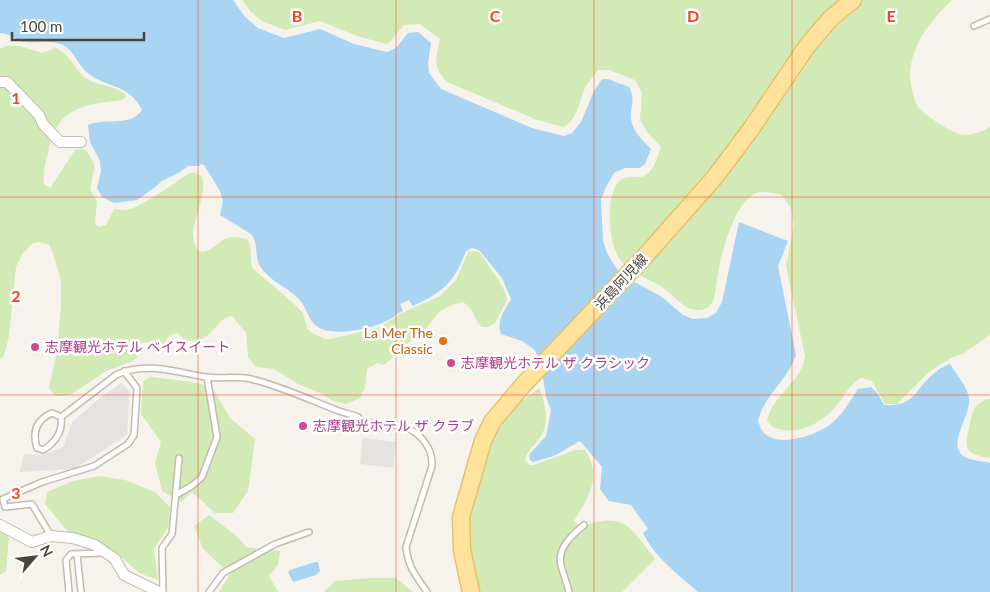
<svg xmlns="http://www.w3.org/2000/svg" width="990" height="592" viewBox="0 0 990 592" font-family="Lato,'Noto Sans JP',sans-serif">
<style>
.green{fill:#d2eab5}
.parking{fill:#e5e3e0}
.water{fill:#a9d4f2}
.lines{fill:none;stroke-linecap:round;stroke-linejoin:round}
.lane-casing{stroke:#c2bbae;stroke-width:8}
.street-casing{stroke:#c2bbae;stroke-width:12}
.primary-casing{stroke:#e6c16a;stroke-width:19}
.lane{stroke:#fff;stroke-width:5}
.street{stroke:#fff;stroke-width:10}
.primary{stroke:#ffe39c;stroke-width:16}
.grid{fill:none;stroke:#fc3f1d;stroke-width:1;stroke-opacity:0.55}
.food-dot{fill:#e8710a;stroke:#fff;stroke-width:2}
.hotel-dot{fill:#d1479c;stroke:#fff;stroke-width:2}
.labels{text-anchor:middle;stroke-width:5;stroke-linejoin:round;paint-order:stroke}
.street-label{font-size:14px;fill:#4b4439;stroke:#fff}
.food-label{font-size:14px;fill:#c56008;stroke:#fff;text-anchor:end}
.hotel-label{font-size:14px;fill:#b23c85;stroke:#fff;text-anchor:start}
.grid-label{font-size:16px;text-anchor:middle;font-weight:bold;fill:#fc3f1d;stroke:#fff;stroke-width:5;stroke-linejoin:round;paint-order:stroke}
</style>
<rect width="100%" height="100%" fill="#f6f3ec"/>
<path class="green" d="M242 0H952C930 21 909 47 910 79 911 86 914 103 919 108 926 116 954 135 965 135 972 135 984 131 990 127V335L964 353 951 358 930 371 897 404H885L872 381 861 378C848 385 845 397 835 407 823 422 802 433 782 430 774 428 771 427 767 420 772 400 790 388 800 371 803 367 804 361 805 356L786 266 794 225 791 208 782 195C776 194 766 191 760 192 735 197 722 252 718 273 716 283 716 298 710 306 706 310 697 311 692 309 681 307 670 291 659 285 638 274 620 269 613 244 609 228 606 189 622 179 629 175 638 179 644 176 654 171 657 157 661 147L647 132 640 119 642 93 635 80 609 70H598C594 76 589 81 586 86 579 99 578 121 563 127L535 119 447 82C432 65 436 61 440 39L420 24 404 25 390 42 386 44 357 36 320 21 285 30 262 21 251 12Z
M6 46H20L42 53 56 48C72 56 76 73 89 80 100 86 114 85 125 94L126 97 122 100C81 105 57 107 48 153 45 163 43 173 44 184L50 188 75 150 80 149 86 150 94 163V170L90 189 97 202 95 221 96 225 100 227 106 225 114 209C118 209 122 210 125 210 140 209 176 181 190 173 194 173 198 173 201 176 209 184 194 221 193 233 193 239 195 244 197 249L202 252C223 248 216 232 247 239 253 248 249 259 253 269L292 302 303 313 307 328 312 333 325 339H331L380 327 402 313 440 296 456 280 468 252 474 251 479 252 498 279 504 290 507 300 495 323 488 327H482C472 318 477 311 463 302 438 307 438 315 423 332 417 337 410 341 404 346 397 352 391 360 384 365L377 363 367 369 365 388 360 398 346 404 333 401 320 393 298 384 274 369 256 367 248 357 246 333 232 316C214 317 214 346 184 340L178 333 169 336 162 348 154 347 147 342 140 343 136 348 137 357 133 361 106 371 72 394 61 396 54 395 49 387 57 352 61 306V281L53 253 49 245 46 244 39 242 33 243 23 253 16 267 9 336 4 356 0 359V49Z
M151 377 193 382 212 387 230 418 255 439 248 491 233 513H215L192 492 181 502 162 491 155 463 161 442 141 414 143 381Z
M539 388C547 408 551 427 535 444 530 450 526 453 525 461L530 465H534L575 450H585C603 476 588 498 574 521L581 527C624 511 630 526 655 559L622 592H479L469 559 467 515 495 430 522 401Z
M986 399H990V458C967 454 963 450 969 428 973 412 971 408 986 399Z
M100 476 125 480 155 492 170 507 168 528 154 549 158 580 139 573 118 554 93 539 69 533 45 504 47 492 73 481Z
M209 515 238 537 246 547 280 551 278 565 269 576 278 592H219L230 574 203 549 194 526Z
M0 528 9 538 6 571 0 575Z
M370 578H396L413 592H324L335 581Z"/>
<path class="parking" d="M121 383 130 392 127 435 74 469 20 472 24 454 43 455 63 447 73 421 100 398Z
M363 438 396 442 393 468 360 464Z"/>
<path class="water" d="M0 0H233L245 17 258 28 284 38 320 29 354 44 387 52 396 48 408 33 418 32 431 43 428 63 429 73 441 89 532 128 564 136 572 133 581 122 594 91 602 79H608L629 87C636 100 630 106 631 119 632 130 643 141 651 149L645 164 640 168H625L614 173 605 189 601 200 603 240 607 253 620 274 662 297 683 315 693 319 707 318 716 313 722 302 739 222 788 241 778 266 796 355C788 380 764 395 758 421 759 424 761 429 763 432 778 449 818 435 832 423 843 414 850 401 858 389L871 387 878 394 884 405C917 407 914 388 936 372 940 368 945 366 950 364 956 374 967 386 969 398 972 416 943 447 967 458 973 461 983 461 990 463V592H698C678 574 655 558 643 533L648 529 631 505 609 501 600 489 602 467 580 441 554 456 533 462 530 460 529 455 546 436 548 427 551 410 546 397 541 365 535 350 522 341 501 334C496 320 505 310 511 299L502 278 479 250 472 248 466 251C454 283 443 292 413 306L409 300 400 304 403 311C396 315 388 321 380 324 363 330 328 338 314 324 308 318 306 306 298 298 287 287 268 280 260 266 254 256 259 243 251 234L220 215 223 202 220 191 204 165 201 164 199 166H188L180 172 162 181 154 188 137 200 114 203 102 197 97 188 101 171 100 161 90 142 88 125C105 117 130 128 142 110 128 83 109 89 89 74 78 67 75 51 63 45 50 39 39 44 25 42 16 41 9 33 0 33Z
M315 562H318L320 571 316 575 293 582 288 572 290 570Z"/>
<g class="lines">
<g class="lane-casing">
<path id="lane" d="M974 26 990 19
M61 417 52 413C36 420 32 432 37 448L43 450C56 442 63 432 61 417L116 375C143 361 177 372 205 377 220 379 235 376 251 379 280 386 308 399 336 410 344 413 351 414 358 417
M371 423C379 427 387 424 395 425 416 427 433 445 432 466L406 547C408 567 416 576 427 592
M176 495 193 485 202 477 217 437 207 377
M51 536 32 504 5 507 3 499 42 482 94 466 128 444 134 435 137 388 124 371
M77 554 81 592
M69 592 66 560 71 554 104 553
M163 592 162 548 172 534 179 458
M209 592 223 573 275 544 309 532
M569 592C567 583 563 574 561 565 557 548 572 535 584 525"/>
</g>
<g class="street-casing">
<path id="street" d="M0 82H7L39 115 43 124 60 142H81
M0 525 32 542 51 536 73 538 95 545 115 559 124 575 159 592"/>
</g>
<g class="primary-casing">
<path id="primary" d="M471 592 462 550 461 517 483 441 492 422 524 384 646 255 715 177 751 129 807 46 831 18 853 0"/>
</g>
<use href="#lane" class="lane"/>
<use href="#street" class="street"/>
<use href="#primary" class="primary"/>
</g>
<path class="grid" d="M198 0V592M396 0V592M594 0V592M792 0V592M0 197H990M0 395H990"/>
<circle class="food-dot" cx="443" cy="341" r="5"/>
<g class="hotel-dot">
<circle cx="35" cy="347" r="5"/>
<circle cx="451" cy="363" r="5"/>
<circle cx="303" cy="426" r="5"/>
</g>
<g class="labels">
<g class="street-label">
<text transform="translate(621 282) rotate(-47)" y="5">浜島阿児線</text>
</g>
<g class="food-label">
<text x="433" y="338">La Mer The<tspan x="433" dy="16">Classic</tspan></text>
</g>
<g class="hotel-label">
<text x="45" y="352">志摩観光ホテル ベイスイート</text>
<text x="461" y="368">志摩観光ホテル ザ クラシック</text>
<text x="313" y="431">志摩観光ホテル ザ クラブ</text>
</g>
</g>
<g class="grid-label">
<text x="297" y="22">B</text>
<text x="495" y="22">C</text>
<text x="693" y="22">D</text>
<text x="891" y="22">E</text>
<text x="16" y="104">1</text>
<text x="16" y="302">2</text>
<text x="16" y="499">3</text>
</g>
<g transform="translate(35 557) rotate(62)" stroke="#ffffff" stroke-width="4" paint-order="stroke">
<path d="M0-4L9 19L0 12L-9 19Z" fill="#4b4439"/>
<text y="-8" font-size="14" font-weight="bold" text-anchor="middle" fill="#4b4439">N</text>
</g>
<path d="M12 32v8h132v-8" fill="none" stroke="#4b4439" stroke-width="2.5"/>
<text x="20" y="32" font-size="15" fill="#4b4439" stroke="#ffffff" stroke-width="4" paint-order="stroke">100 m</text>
</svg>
